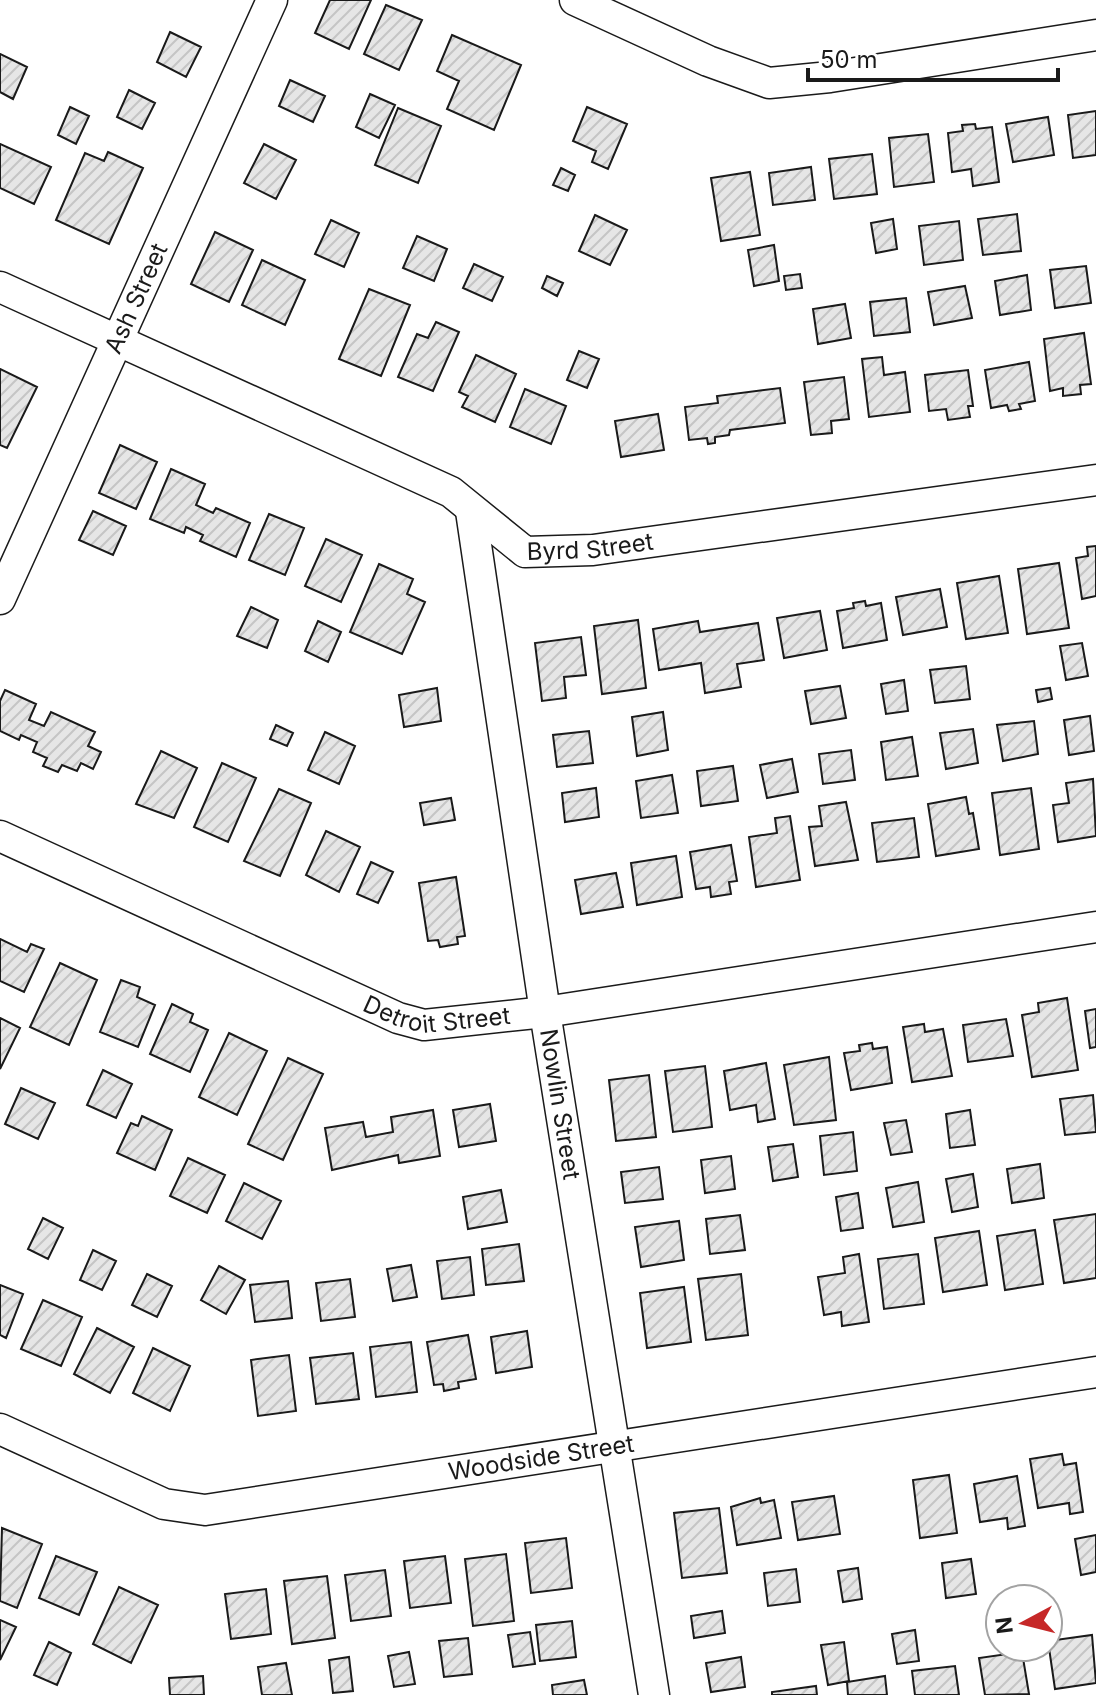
<svg xmlns="http://www.w3.org/2000/svg" width="1096" height="1695" viewBox="0 0 1096 1695" font-family="Inter,sans-serif">
<style>
.building{fill:url(#building-hatch);stroke:#1a1a1a;stroke-width:2}
.lines{fill:none;stroke-linecap:round;stroke-linejoin:round}
.minor-casing{stroke:#1a1a1a;stroke-width:33}
.minor{stroke:#fff;stroke-width:30}
.labels{text-anchor:middle;stroke-width:6;stroke-linejoin:round;paint-order:stroke}
.street-label{font-size:24px;fill:#1a1a1a;stroke:#fff}
</style>
<defs>
<pattern id="building-hatch" width="6" height="6" patternUnits="userSpaceOnUse" patternTransform="scale(2)"><rect width="6" height="6" fill="#e6e6e6"/><path d="M-1 1l2-2M0 6l6-6M5 7l2-2" fill="none" stroke="#c5c5c5"/></pattern>
</defs>
<rect width="100%" height="100%" fill="#fff"/>
<path class="building" d="M330 0H371L349 49 315 33Z
M386 5 422 20 399 70 364 54Z
M170 32 201 47 186 77 157 62Z
M452 35 521 65 494 130 447 109 459 81 437 71Z
M0 54 27 67 13 99 0 92Z
M290 80 325 96 313 122 279 106Z
M129 90 155 103 142 129 117 117Z
M370 94 395 105 379 138 356 127Z
M70 107 89 116 76 144 58 135Z
M587 107 627 124 608 169 592 162 596 151 573 141Z
M398 108 441 126 418 183 375 165Z
M1096 111V155L1073 158 1068 115Z
M1048 117 1054 155 1013 162 1006 124Z
M975 124 976 129 992 127 999 182 973 186 971 169 952 172 948 133 963 131 962 125Z
M928 134 934 182 894 187 889 138Z
M0 144 51 167 34 204 0 188Z
M264 144 296 160 276 199 244 183Z
M108 152 143 168 109 244 56 220 85 153 104 161Z
M872 154 877 194 834 199 829 159Z
M811 167 815 200 773 205 769 173Z
M561 168 575 175 568 191 553 185Z
M750 172 760 235 721 241 711 178Z
M1017 214 1021 251 983 255 978 219Z
M595 215 627 230 610 265 579 251Z
M893 219 897 249 876 253 871 223Z
M331 220 359 233 344 267 315 254Z
M959 221 963 260 924 265 919 226Z
M215 232 253 250 229 302 191 284Z
M417 236 447 249 434 281 403 268Z
M774 245 779 281 754 286 748 250Z
M262 260 305 280 285 325 242 305Z
M474 264 503 277 492 301 463 288Z
M1086 266 1091 303 1055 308 1050 270Z
M800 274 802 288 786 290 784 276Z
M1027 275 1031 310 1000 315 995 281Z
M547 276 563 283 557 296 542 288Z
M965 286 972 318 934 325 928 292Z
M369 289 410 305 381 376 339 359Z
M906 298 910 332 874 336 870 302Z
M845 304 851 338 818 344 813 309Z
M436 322 459 332 433 391 398 377 417 334 428 338Z
M1084 333 1091 384 1080 385 1081 394 1063 396V388L1050 391 1044 339Z
M579 351 599 359 587 388 567 380Z
M476 355 516 374 495 422 462 407 468 396 459 392Z
M882 357 884 375 905 372 910 412 869 417 862 359Z
M1029 362 1035 401 1019 404 1021 409 1009 411 1007 405 991 408 985 370Z
M0 369 37 387 7 448 0 445Z
M968 370 973 406H968L970 417 948 420 946 409 929 411 925 375Z
M844 377 849 419 831 421 832 433 811 435 804 382Z
M780 388 785 423 730 430 729 435 715 437V443L708 444 707 438 689 440 685 407 718 403 717 396Z
M525 389 566 406 551 444 510 427Z
M658 414 664 450 621 457 615 421Z
M120 445 157 462 136 509 99 493Z
M171 469 205 484 196 505 213 513 216 508 250 523 236 557 200 541 203 535 186 527 184 533 150 519Z
M93 511 126 526 113 555 79 540Z
M269 514 304 528 285 575 249 560Z
M326 539 362 555 341 602 305 586Z
M1096 546V596L1082 599 1076 558 1088 556 1087 547Z
M1059 563 1069 628 1027 634 1018 569Z
M379 564 413 579 407 594 425 602 402 654 350 632Z
M999 576 1008 633 966 639 957 583Z
M940 589 947 627 903 635 896 597Z
M865 601 866 606 881 603 887 640 843 648 837 611 854 608 853 603Z
M251 607 278 620 267 648 237 636Z
M820 611 827 650 784 658 777 618Z
M638 620 646 688 602 694 594 626Z
M318 621 341 632 328 662 305 651Z
M698 621 700 632 758 623 764 660 737 664 741 687 705 693 701 663 659 670 653 629Z
M581 637 586 675 564 677 566 698 542 701 535 643Z
M1082 643 1088 676 1066 680 1060 646Z
M966 666 970 699 935 703 930 670Z
M904 680 908 711 886 714 881 684Z
M840 686 846 718 811 724 805 691Z
M437 688 441 721 404 727 399 695Z
M1050 688 1052 699 1038 702 1036 690Z
M5 690 36 704 29 720 44 726 51 712 95 732 88 746 101 752 93 769 81 763 77 771 62 765 58 772 43 766 47 758 33 752 37 742 21 735 19 740 0 731V701Z
M663 712 668 750 637 756 632 717Z
M1090 716 1094 751 1069 755 1064 720Z
M1034 721 1038 754 1003 761 997 725Z
M276 725 293 733 287 746 270 739Z
M973 729 978 763 946 769 940 733Z
M589 731 593 763 557 767 553 735Z
M325 732 355 746 339 784 308 770Z
M912 737 918 776 886 780 881 742Z
M851 750 855 780 823 784 819 754Z
M161 751 197 768 174 818 136 804Z
M792 759 798 792 767 798 760 765Z
M222 763 256 778 228 842 194 827Z
M733 766 738 801 701 806 697 771Z
M672 775 678 813 641 818 636 781Z
M1093 779 1096 836 1058 842 1053 805 1069 803 1066 783Z
M596 788 599 817 565 822 562 793Z
M1031 788 1039 849 1000 855 992 793Z
M279 789 311 803 280 876 244 861Z
M966 797 969 814 973 813 979 849 936 856 928 804Z
M451 798 455 820 424 825 420 803Z
M846 802 858 860 815 866 809 827 822 826 819 806Z
M790 816 800 880 756 887 749 837 777 833 775 818Z
M914 818 919 857 877 862 872 823Z
M326 831 360 847 339 892 306 875Z
M731 845 737 881 729 882 731 894 711 897 710 887 696 889 690 852Z
M676 856 682 897 637 905 631 863Z
M371 862 393 872 378 903 357 894Z
M616 873 623 907 581 914 575 880Z
M456 877 465 936 457 937 458 944 440 947 438 940 428 941 419 883Z
M0 939 27 952 31 944 44 949 24 992 0 981Z
M60 963 97 980 69 1045 30 1027Z
M121 980 140 987 137 997 155 1005 138 1047 100 1032Z
M1067 998 1078 1070 1032 1077 1022 1015 1039 1012 1038 1003Z
M172 1004 193 1014 190 1022 208 1030 190 1072 150 1054Z
M1096 1009V1047L1090 1048 1085 1011Z
M0 1018 20 1028 0 1069Z
M1006 1019 1013 1056 968 1062 963 1025Z
M924 1024 925 1032 943 1029 952 1076 912 1082 903 1027Z
M229 1033 267 1051 237 1115 199 1097Z
M872 1043 873 1049 887 1047 892 1083 851 1090 844 1053 860 1051 859 1045Z
M829 1057 836 1120 794 1125 784 1065Z
M288 1058 323 1074 283 1160 248 1144Z
M766 1063 775 1119 758 1122 756 1105 730 1110 724 1071Z
M705 1066 712 1127 673 1132 665 1071Z
M103 1070 132 1084 116 1118 87 1105Z
M649 1075 656 1137 616 1141 609 1080Z
M21 1088 55 1103 38 1139 5 1124Z
M1093 1095 1096 1132 1065 1135 1060 1099Z
M490 1104 496 1141 459 1147 453 1110Z
M433 1110 440 1156 399 1163 398 1155 332 1170 325 1128 363 1122 366 1137 393 1132 391 1117Z
M970 1110 975 1145 950 1148 946 1114Z
M142 1116 172 1130 155 1170 117 1153 131 1123 138 1126Z
M906 1120 912 1152 891 1155 884 1123Z
M853 1132 857 1171 824 1175 820 1136Z
M793 1144 798 1177 773 1181 768 1147Z
M731 1156 735 1189 705 1193 701 1160Z
M188 1158 225 1175 207 1213 170 1196Z
M1040 1164 1044 1198 1012 1203 1007 1169Z
M659 1167 663 1199 625 1203 621 1172Z
M973 1174 978 1207 952 1212 946 1179Z
M918 1182 924 1222 893 1227 886 1188Z
M244 1183 281 1201 262 1239 226 1221Z
M501 1190 507 1222 468 1229 463 1197Z
M858 1193 863 1228 841 1231 836 1197Z
M1096 1214V1278L1064 1283 1054 1220Z
M740 1215 745 1250 710 1254 706 1219Z
M43 1218 63 1228 48 1259 28 1249Z
M679 1221 684 1260 641 1267 635 1227Z
M1035 1230 1043 1284 1005 1290 997 1236Z
M979 1231 987 1285 943 1292 935 1238Z
M519 1244 524 1281 486 1285 482 1249Z
M93 1250 116 1261 102 1290 80 1280Z
M859 1254 869 1322 842 1326 841 1312 824 1315 818 1277 845 1273 843 1257Z
M918 1254 924 1304 884 1309 878 1259Z
M470 1257 474 1295 442 1299 437 1261Z
M411 1265 417 1297 393 1301 387 1269Z
M219 1266 245 1280 226 1314 201 1300Z
M147 1274 172 1286 157 1317 132 1305Z
M741 1274 748 1335 706 1340 698 1279Z
M350 1279 355 1317 321 1321 316 1283Z
M288 1281 292 1318 255 1322 250 1285Z
M0 1285 23 1294 6 1338 0 1335Z
M684 1287 691 1342 647 1348 640 1293Z
M43 1300 82 1317 61 1366 21 1349Z
M97 1328 134 1347 110 1393 74 1374Z
M527 1331 532 1367 496 1373 491 1337Z
M468 1335 476 1379 458 1382 459 1388 444 1391 443 1384 434 1385 427 1342Z
M411 1342 417 1392 376 1397 370 1347Z
M153 1348 190 1366 170 1411 133 1393Z
M353 1353 359 1399 316 1404 310 1358Z
M289 1355 296 1411 258 1416 251 1360Z
M1062 1454 1064 1465 1076 1463 1083 1512 1070 1514 1069 1503 1038 1508 1030 1459Z
M949 1475 957 1533 920 1538 913 1480Z
M1017 1476 1025 1526 1008 1529 1007 1518 980 1522 974 1484Z
M834 1496 840 1534 798 1540 792 1502Z
M760 1498 761 1503 774 1500 781 1538 737 1545 731 1507Z
M719 1508 727 1573 682 1578 674 1513Z
M2 1528 42 1544 17 1608 0 1601Z
M1096 1535V1572L1081 1575 1075 1539Z
M566 1538 572 1588 531 1593 525 1543Z
M506 1554 514 1621 473 1626 465 1559Z
M56 1556 97 1572 79 1615 39 1598Z
M445 1556 451 1603 410 1608 404 1561Z
M971 1559 976 1594 946 1598 942 1563Z
M858 1568 862 1599 843 1602 838 1571Z
M796 1569 800 1602 768 1606 764 1573Z
M385 1570 391 1616 351 1621 345 1575Z
M327 1576 335 1638 292 1644 284 1581Z
M119 1587 158 1605 131 1663 93 1644Z
M266 1589 271 1634 231 1639 225 1594Z
M722 1611 725 1633 694 1638 691 1616Z
M0 1620 16 1627 0 1660Z
M572 1621 576 1657 540 1661 536 1625Z
M915 1630 919 1661 897 1664 892 1634Z
M530 1632 535 1664 513 1667 508 1635Z
M1092 1635 1096 1683 1055 1689 1048 1641Z
M468 1638 472 1674 444 1677 439 1641Z
M49 1642 71 1653 57 1685 34 1675Z
M844 1642 849 1681 828 1685 821 1645Z
M409 1652 415 1684 394 1687 388 1656Z
M1022 1652 1029 1694 985 1695 979 1658Z
M349 1657 353 1691 333 1693 329 1660Z
M741 1657 745 1687 711 1692 706 1663Z
M286 1663 292 1695H262L258 1667Z
M955 1666 959 1695H915L912 1671Z
M203 1676 204 1695H170L169 1678Z
M885 1676 887 1695H848L847 1682Z
M584 1680 587 1695H553L552 1685Z
M816 1686 817 1695H772V1692Z"/>
<g class="lines">
<g class="minor-casing">
<g id="minor">
<path d="M575 0 708 61 769 83 830 77 1096 35"/>
<path id="s1" d="M0 287 451 492 525 552 593 550 1096 480"/>
<path id="s2" d="M471 511 545 1012 654 1695"/>
<path id="s3" d="M0 599 272 0"/>
<path id="s4" d="M0 836 398 1018 424 1025 545 1012 1096 927"/>
<path id="s5" d="M0 1429 164 1504 205 1510 1096 1372"/>
</g>
</g>
<use href="#minor" class="minor"/>
</g>
<g class="labels">
<g class="street-label">
<text dy="8" stroke="none"><textPath href="#s3" startOffset="330">Ash Street</textPath></text>
<text dy="8" stroke="none"><textPath href="#s1" startOffset="656">Byrd Street</textPath></text>
<text dy="8" stroke="none"><textPath href="#s4" startOffset="476">Detroit Street</textPath></text>
<text dy="8" stroke="none"><textPath href="#s2" startOffset="600">Nowlin Street</textPath></text>
<text dy="8" stroke="none"><textPath href="#s5" startOffset="562">Woodside Street</textPath></text>
</g>
</g>
<g transform="translate(1024 1623) rotate(263)"><circle r="38" fill="#ffffff" stroke="#a3a3a3" stroke-width="2"/>
<path d="M0-6L14 30L0 20L-14 30Z" fill="#c62828"/>
<text y="-12" font-size="22" font-weight="bold" text-anchor="middle" fill="#1a1a1a">N</text>
</g>
<path d="M808 68v12h250v-12" fill="none" stroke="#1a1a1a" stroke-width="4"/>
<text x="820" y="68" font-size="24" fill="#1a1a1a" stroke="#ffffff" stroke-width="6" paint-order="stroke">50 m</text>
</svg>
